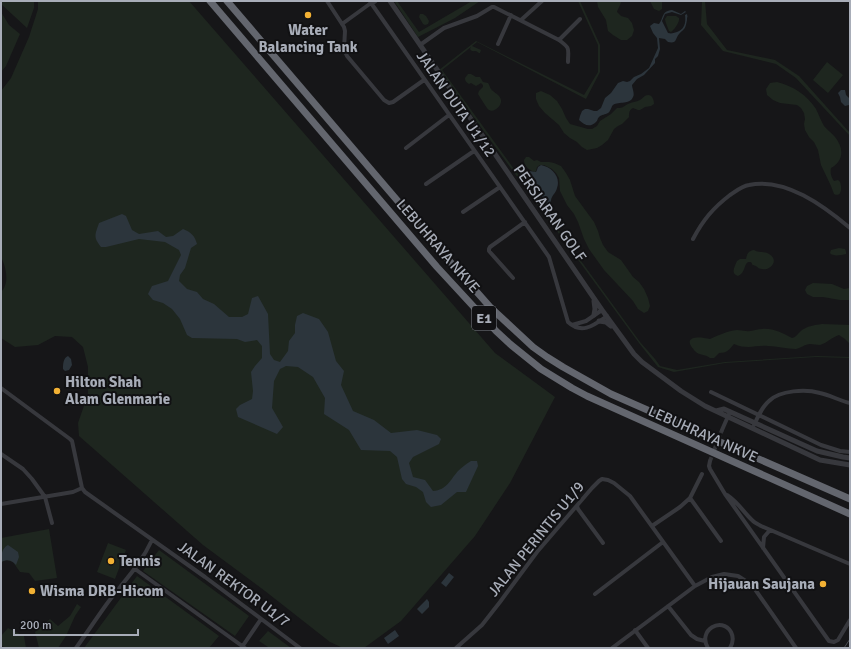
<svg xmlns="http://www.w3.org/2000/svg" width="851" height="649" viewBox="0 0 851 649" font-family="Signika,sans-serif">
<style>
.green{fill:#1e261f}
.water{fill:#2c353c}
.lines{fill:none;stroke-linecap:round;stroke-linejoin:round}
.minor-tunnel{stroke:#333438;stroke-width:4;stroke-dasharray:4 2;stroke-linecap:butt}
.minor{stroke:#37383d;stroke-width:4}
.tertiary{stroke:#37383d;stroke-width:5}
.motorway{stroke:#63666e;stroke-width:7}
.tram{stroke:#4a4c52;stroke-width:1}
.poi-dot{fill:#f2b134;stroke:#111113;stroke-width:1.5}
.labels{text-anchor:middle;stroke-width:4;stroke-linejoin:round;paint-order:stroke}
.shield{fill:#111113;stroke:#7b7e86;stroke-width:1}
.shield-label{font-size:14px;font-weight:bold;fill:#a8adb8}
.poi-label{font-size:15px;font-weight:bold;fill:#a8adb8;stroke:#111113;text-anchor:start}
.street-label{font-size:15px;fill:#a8adb8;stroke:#111113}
</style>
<rect width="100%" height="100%" fill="#161618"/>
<path class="green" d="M1 1H34V8L27 28 1 4Z
M38 1H189L495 353 555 397 510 483 475 536 401 621 364 648H343L330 642 265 591 203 545 79 436 78 423 88 394V367L83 347 72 337 55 336 38 345 15 347 1 338V292C10 283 6 267 1 257V91L11 78 29 37 38 9Z
M394 1H397L419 32 472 1H480L455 18 418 37Z
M578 1H580L600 45V72L586 99 477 42 472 46 481 50 480 53H479L476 51C473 51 472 52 470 49L471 47 442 70 640 342 655 359 660 366 677 370 725 362 817 356 850 357V358L816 357 725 363 674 372 658 367 639 343 439 70 476 41 584 95 598 72V45Z
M597 1H621C621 5 618 8 617 12L621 16 628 18 632 23 634 30 632 36 627 40H621L613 35 608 31 606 20 598 7Z
M650 1H662V9L659 11 654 9Z
M702 1H705L707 24 727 50 775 60 799 76 850 133V136L796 78 776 64 723 51 701 25Z
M1 12 9 25 20 34 6 66 1 72Z
M420 14H423L426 16 429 21 428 24 425 25 423 24 419 17Z
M667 16H676L679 18C680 22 674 30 671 32L669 31C668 28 665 21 665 19Z
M827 62 843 75 828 93 813 80Z
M468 74H471L476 77H480L483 82 488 83C490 86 490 89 493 91 496 94 500 95 501 100 502 106 494 113 489 110 487 109 480 97 478 94L479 91 483 87V85L481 83 476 86 471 83 469 84C466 82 465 81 465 78Z
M777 82C793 86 807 95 816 109 819 115 821 121 824 126 827 130 832 133 835 137 844 148 844 161 831 168 830 173 831 177 834 181L838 180 840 182C842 187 842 198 834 194L831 186 821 165 818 150 814 142 809 137 805 130 804 124 805 119 804 113 801 108 797 105 780 103 773 100 767 95 766 89 770 83Z
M541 91 550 95 557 101 562 109 566 118 570 124 588 129H592L597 126 600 121 611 114 617 108C624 108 622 107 628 104 632 102 636 102 640 100 643 98 645 95 648 95 653 95 654 101 654 104L651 106 645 107 640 110H638L633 108C629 110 629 113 629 117L622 124 618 126 614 129 608 140 602 145 597 148 587 150 582 147 577 142 570 138 564 133 559 125 545 113 539 106 536 99V93Z
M526 157H529L534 161 537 160 541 162H549L554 163 561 166 566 173 570 180 575 196 594 222 598 231 600 238 603 245 608 252 621 260 633 277 639 282 644 289 648 298 650 306 648 311 644 313 638 309 633 301 604 270 589 249 584 239 578 222 574 214 567 205 560 191 559 178 556 173 552 169 544 165H540L537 167 536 171 535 172C529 170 524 166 524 160Z
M839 248 845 249 846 252V254C841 255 833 257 830 253L831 250Z
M754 250C759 253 764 251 769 254 780 260 770 271 762 269 757 268 760 269 756 266 751 264 754 267 751 262H748C743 266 746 272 738 276 730 274 735 266 737 261L740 259H746C747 254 748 251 754 250Z
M813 283 832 284 844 289 850 288V300H840L823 297H813L807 294 805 290 807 286Z
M822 324 850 325V344L845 339 839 335C832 337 827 343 820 345 816 345 814 344 810 344 805 344 801 348 796 349 786 349 777 346 768 346 755 345 748 350 734 344 729 350 727 353 719 353L714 358H710C705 354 699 355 696 352 680 336 698 336 710 339 719 335 727 331 737 330 740 330 743 331 746 331 752 332 757 329 762 329 773 328 782 333 792 338 797 337 798 333 802 330 808 326 815 325 822 324Z
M49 529 57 578 35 581 29 573 20 572 13 562 7 560 1 562V538Z
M108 543 126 550 115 579 97 572Z
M159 550 249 616 235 636 143 571Z
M137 576 219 636 209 648H84Z
M77 604 81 607 75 616 66 636 58 648H39L35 632 50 619 58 626 70 616Z
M8 628 24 636 26 648H6L1 645V636Z
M268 631 291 648H268V647L259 641Z"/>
<path class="water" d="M672 10 681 14 685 11 686 12 681 15 672 12 665 14 662 21 668 33C672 34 673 33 677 32 685 29 686 22 685 15L687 14C688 19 687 15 687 20 685 30 685 28 679 34 675 39 677 44 668 42L665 39 659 38 660 49 658 56 655 59V63L644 75 637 79 632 85C632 88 635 94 633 97 630 105 619 101 613 105 611 107 611 111 608 113 605 115 602 114 599 117 597 119 598 120 596 122 590 128 584 125 579 120L580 116 582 111 585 109H588L594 111H597L601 108 605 98 611 93 618 83 623 81 627 82 630 81 634 77 641 74 649 68 658 48 657 38 653 33 650 26 654 23 659 24C664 18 661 11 672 10Z
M841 90H845L846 95 850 99 849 105 845 106 841 102 840 97 838 93Z
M541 165C552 167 561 177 557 188 556 193 552 195 551 200 550 204 553 208 551 213L549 214 546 213C542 207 526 189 525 183 523 179 526 174 529 171L536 172 537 170 538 167Z
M122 214 126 216 132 230 139 234 158 231 166 237 173 236 183 229C191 232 195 236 197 244L191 248 185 268 180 275 179 281 187 289 197 292 203 299 214 304 229 317H242L248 314 252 298 258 296 268 314 270 354 274 360 280 362 288 351 289 341 295 333V325L297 316 303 313 319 319 328 332 336 361 344 371 341 385 353 411 374 420 391 433 417 430 437 435 441 439 439 444 413 457 409 463 413 477 425 480 433 491C447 490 450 480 458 471 462 467 466 464 471 461H477L478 466 466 492H457L441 505 431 507 426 502 423 492 416 487 406 484 402 479 397 457 390 451 361 450 349 430 324 414 325 398 313 377 298 367 286 366 280 369 274 381 272 408 283 427 277 434 238 417 236 409 240 405 252 399 253 391 251 372 255 366 262 358V346L257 340 245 342 237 339 192 338 187 335 180 319 172 309 163 303 153 300 148 294 152 286 168 281 181 255 179 250 165 242 139 239 106 247H101C93 237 95 235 99 223Z
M68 356 71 359 72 365 69 370 65 371 63 369C63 365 63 358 68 356Z
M8 545 18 552 19 557 16 565C12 560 7 559 1 562 1 555 2 548 8 545Z
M449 573 454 577 446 587 441 583Z
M427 599 429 602V607L422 614 417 609Z
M395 630 399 636 388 644 384 638Z"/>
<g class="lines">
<path class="minor-tunnel" d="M710 461 722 430"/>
<path class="minor" d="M327 1 344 27 345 31 344 49 347 56 384 100 389 103 393 102 424 80
M521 20 542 1
M342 24 371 3 549 257 568 322C582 335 594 325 607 316
M559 40 580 19
M498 44 511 15
M420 45 444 28 477 16 492 7H494L559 40C571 49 568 48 568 62
M406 148 449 115
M426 184 474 151
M463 212 500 187
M693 239C703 220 713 208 730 195 736 191 742 186 749 185 785 177 824 206 850 228
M513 278 489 251V249L490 247 525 222
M572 325 586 321 602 310
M1 388 70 439 72 441 82 488 85 492 205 577 300 648
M711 392 821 445 840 451 850 452
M754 425C758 416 762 407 769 401 780 390 806 389 820 393 830 395 840 401 850 403
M722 430 729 414
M1 454 23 469 32 479 45 497 52 523
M710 461 709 466 710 469 725 494 829 641 834 642 838 640 850 620
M727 495C739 503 743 512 753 521 755 523 758 524 761 526L850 564
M690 498 721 541
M1 504 73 492 82 488
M577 506 578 509 603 543
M652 526 680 507 690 498 702 474
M763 548 764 537 770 530
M135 569 245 648
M595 594 663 542
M668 606 691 635 697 639 705 641
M635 630 648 648
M242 647 261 619
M76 648C86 634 96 619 106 605 123 582 140 566 152 540
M456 648 482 625 500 602 537 552 592 488 599 481 602 479 608 480 614 483 630 496 695 586
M612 648 695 586 712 577 724 574 738 576 752 585 796 648
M708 648C697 630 722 616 731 632 734 638 733 643 730 648"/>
<path class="tertiary" d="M390 1 602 310 634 354 642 362 681 391 705 406 820 460 850 465
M371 3 375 1
M594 315 595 309 594 301
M599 321 606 322 611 326
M716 411 724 409 817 451 843 457 850 458"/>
<path class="motorway" d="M210 1 437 267 496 331 510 344 541 369 572 388 587 396 850 514
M227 1 437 247 491 308 533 347 547 357 563 367 611 394 850 499"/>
<path class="tram" d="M844 648 850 639"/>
</g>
<g class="poi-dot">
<circle cx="308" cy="15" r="4"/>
<circle cx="57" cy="391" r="4"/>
<circle cx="111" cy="561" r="4"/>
<circle cx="823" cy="584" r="4"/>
<circle cx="32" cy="591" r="4"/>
</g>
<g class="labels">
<rect class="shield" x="472" y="306" width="24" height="24" rx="3"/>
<g class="shield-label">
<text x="484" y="323">E1</text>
</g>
<g class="poi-label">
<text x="308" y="35" text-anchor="middle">Water<tspan x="308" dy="17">Balancing Tank</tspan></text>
<text x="65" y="387">Hilton Shah<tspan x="65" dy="17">Alam Glenmarie</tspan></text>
<text x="119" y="566">Tennis</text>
<text x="815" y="589" text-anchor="end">Hijauan Saujana</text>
<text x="40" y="596">Wisma DRB-Hicom</text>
</g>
<g class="street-label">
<text transform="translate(456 104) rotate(55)" y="5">JALAN DUTA U1/12</text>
<text transform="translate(550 213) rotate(55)" y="5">PERSIARAN GOLF</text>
<text transform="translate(438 246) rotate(49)" y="5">LEBUHRAYA NKVE</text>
<text transform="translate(703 434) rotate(24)" y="5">LEBUHRAYA NKVE</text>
<text transform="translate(536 539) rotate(-51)" y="5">JALAN PERINTIS U1/9</text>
<text transform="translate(234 584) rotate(36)" y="5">JALAN REKTOR U1/7</text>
</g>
</g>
<rect width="851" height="649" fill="none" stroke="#a8adb8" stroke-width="4"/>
<path d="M14 629v6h124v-6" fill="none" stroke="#a8adb8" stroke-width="2"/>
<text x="20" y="629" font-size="12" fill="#a8adb8" stroke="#111113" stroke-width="3" paint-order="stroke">200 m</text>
</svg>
